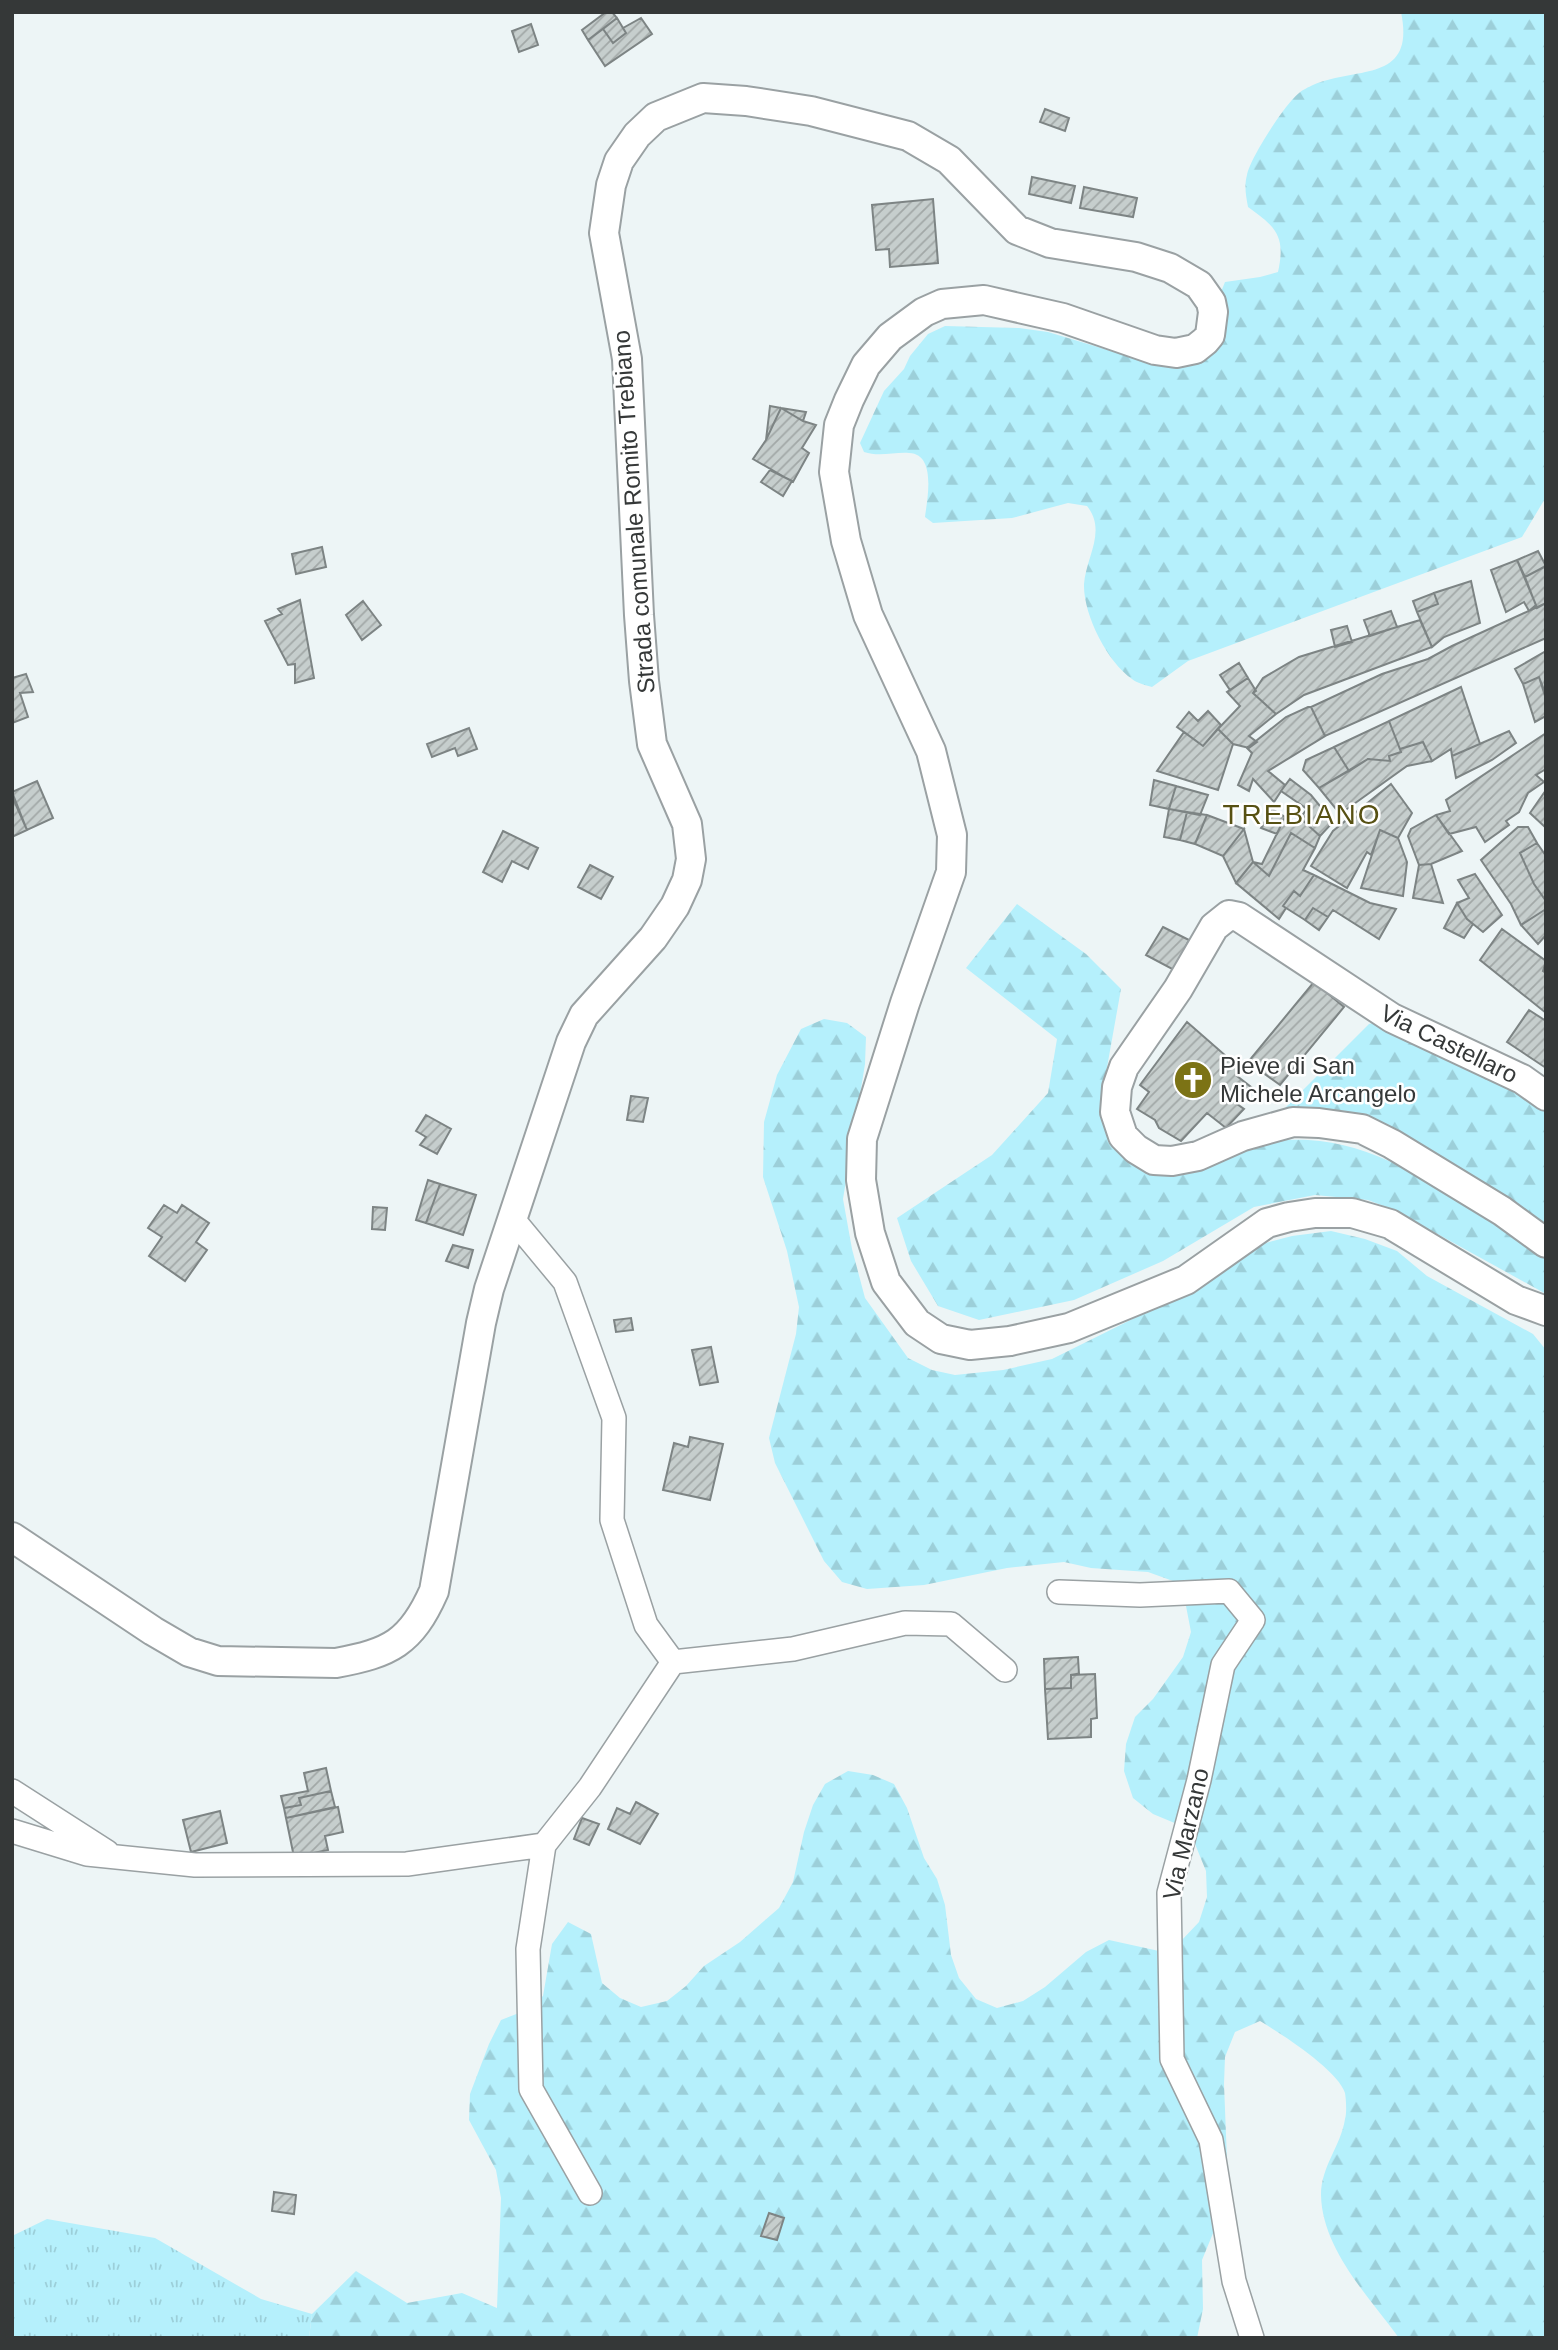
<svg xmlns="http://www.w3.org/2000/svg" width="1558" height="2350" viewBox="0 0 1558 2350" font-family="Arial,sans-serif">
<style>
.grass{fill:url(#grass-tufts)}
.forest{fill:url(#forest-firs)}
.building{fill:url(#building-hatch);stroke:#7d8484;stroke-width:2}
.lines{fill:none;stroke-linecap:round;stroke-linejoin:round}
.minor-casing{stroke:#9aa1a3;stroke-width:26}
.tertiary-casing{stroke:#9aa1a3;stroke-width:32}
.minor{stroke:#fff;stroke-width:23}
.tertiary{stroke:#fff;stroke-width:28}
.labels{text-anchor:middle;stroke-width:5;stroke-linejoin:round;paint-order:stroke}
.street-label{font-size:24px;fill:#353838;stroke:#fff}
.poi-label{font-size:24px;fill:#353838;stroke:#fff;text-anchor:start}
.quarter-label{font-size:28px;letter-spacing:2px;fill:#575113;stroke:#fff}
</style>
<defs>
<pattern id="grass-tufts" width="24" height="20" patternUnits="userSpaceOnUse" patternTransform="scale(1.75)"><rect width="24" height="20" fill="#b5f0fc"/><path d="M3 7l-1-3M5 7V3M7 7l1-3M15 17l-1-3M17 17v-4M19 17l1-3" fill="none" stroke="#9ccfd9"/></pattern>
<pattern id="forest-firs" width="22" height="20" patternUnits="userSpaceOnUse" patternTransform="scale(1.75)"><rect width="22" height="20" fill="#b5f0fc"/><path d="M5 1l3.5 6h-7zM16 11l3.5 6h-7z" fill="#9ccfd9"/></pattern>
<pattern id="building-hatch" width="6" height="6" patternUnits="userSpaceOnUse" patternTransform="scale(1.75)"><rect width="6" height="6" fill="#c6cecd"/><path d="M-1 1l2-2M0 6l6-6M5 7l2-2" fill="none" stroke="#a2a8a7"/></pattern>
</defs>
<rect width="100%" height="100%" fill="#edf5f6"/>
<path class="grass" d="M47 2219 155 2238 261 2299 312 2314 309 2338H12V2236Z"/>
<path class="forest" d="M1401 12H1546V497L1522 537 1188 661 1152 687C1145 685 1137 683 1132 679 1107 662 1083 614 1084 584 1086 557 1107 531 1087 506L1068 503 1012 518 933 523 925 517C927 500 937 454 909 453 894 452 879 457 864 452L860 443 884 391 904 369 910 356 928 334 945 326 1019 328 1048 332 1141 360 1194 359 1225 282 1260 277 1278 272C1286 236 1276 227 1248 207 1246 196 1244 186 1247 175 1250 158 1285 104 1299 93 1302 90 1309 87 1313 85 1355 66 1416 84 1401 12Z
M1017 904 1086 954 1121 989 1101 1101 1107 1130 1139 1167C1191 1157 1256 1137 1308 1140 1372 1143 1431 1182 1484 1215 1505 1228 1527 1241 1546 1257V1294L1394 1210 1368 1200 1315 1195 1254 1207 1163 1261 1074 1300 979 1320 938 1306 911 1261 897 1218 992 1155 1048 1093 1057 1039 966 968Z
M1392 1018 1546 1096V1226L1366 1116 1315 1109H1284L1369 1024Z
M824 1019 847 1023 866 1037 865 1064 843 1199 852 1249 865 1298 908 1358 932 1370 955 1375 1003 1370 1052 1359 1199 1286 1243 1255 1262 1244 1292 1236 1331 1231 1365 1239 1397 1251 1427 1276 1533 1334 1546 1350V2338H1399C1369 2297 1322 2249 1321 2195 1321 2166 1341 2146 1345 2119 1347 2113 1346 2099 1345 2093 1338 2070 1280 2033 1260 2021L1235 2032 1225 2057 1224 2084 1228 2185 1223 2209 1202 2260 1203 2309 1197 2338H309L312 2314 356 2271 407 2303 462 2293 497 2308 501 2198 496 2170 469 2120 470 2094 489 2044 501 2020 524 2011 543 1996 552 1944 568 1922 591 1934 602 1983 620 1998 641 2007 667 2001 686 1986 704 1966 740 1942 779 1908 793 1882 804 1832 813 1805 825 1784 848 1771 873 1775 894 1784 907 1808 924 1858 937 1879 945 1905 951 1955 959 1978 976 1999 997 2008 1023 2001 1045 1987 1086 1952 1109 1940 1159 1951 1181 1941 1199 1922 1207 1897 1206 1871 1195 1844 1177 1824 1153 1814 1133 1798 1124 1771 1126 1744 1135 1717 1153 1699 1183 1657 1191 1632 1186 1606 1173 1581 1148 1572 1091 1568 1064 1562 1007 1568 924 1585 867 1589 842 1582 824 1561 775 1463 769 1438 796 1334 799 1307 787 1251 763 1177 764 1122 777 1075 801 1029Z"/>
<path class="building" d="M606 12H612L617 18 588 40 582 30Z
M617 18 626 33 613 43 603 29Z
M641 18 652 34 605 66 588 40 603 29 613 43 626 33 623 28Z
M531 24 538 45 519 52 512 31Z
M1045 109 1069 118 1065 131 1040 122Z
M1032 177 1075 186 1071 203 1029 194Z
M1084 187 1137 198 1133 217 1080 208Z
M933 199 938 263 890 267 889 249 876 250 872 205Z
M770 406 781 408 766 440Z
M781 408 803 421 816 425 802 448 809 453 793 482 753 459 766 440Z
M781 408 806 412 803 421Z
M770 470 792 481 783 496 761 482Z
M322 547 326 567 296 574 292 554Z
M1538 551 1546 566 1525 577 1517 560Z
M1517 560 1536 605 1529 611 1524 602 1506 612 1491 570Z
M1546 566V603L1537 608 1525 577Z
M1471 581 1480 623 1444 637 1432 647 1417 612 1438 604 1434 593Z
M1434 593 1438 604 1417 612 1413 601Z
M300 600 314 678 295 683V664L288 665 265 621 282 614 278 609Z
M363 601 381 625 362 640 346 615Z
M1546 603V638L1325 736 1311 707 1382 674 1428 659 1452 646Z
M1391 611 1397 627 1370 636 1364 620Z
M1420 620 1432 647 1304 695 1276 714 1253 693 1263 678 1299 657Z
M1347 626 1352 642 1335 647 1331 630Z
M1546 651V695L1545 696 1539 677 1523 684 1515 669Z
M1239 663 1248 678 1230 690 1220 675Z
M26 674 33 692 20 693 28 717 12 723V678Z
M1539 677 1546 695V716L1535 722 1523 684Z
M1248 678 1256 691 1253 693 1276 714 1249 736 1257 742 1249 748 1233 744 1218 729 1240 706 1227 692Z
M1461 687 1480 744 1452 756 1451 749 1432 761 1423 742 1400 749 1389 721Z
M1308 707H1311L1325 736 1268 771 1285 785 1274 802 1253 779 1249 791 1238 785 1252 753 1247 748 1286 717Z
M1208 711 1221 725 1203 746 1177 727 1189 712 1198 721Z
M1389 721 1401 752 1389 756 1390 761 1368 759 1349 771 1334 747Z
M469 728 477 749 458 756 455 748 432 757 427 744Z
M1218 729 1233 744 1218 790 1157 771 1184 732 1203 746Z
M1509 731 1516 743 1492 760 1456 778 1452 756Z
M1546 733V769L1536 775 1544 782 1528 793 1519 812 1506 821 1509 825 1485 842 1476 827 1449 834 1436 815 1450 811 1446 800Z
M1423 742 1432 761 1407 766 1340 814 1319 788 1368 759 1390 761 1389 756 1401 752 1400 749Z
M1334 747 1349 771 1319 788 1303 770 1306 760Z
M1290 779 1311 795 1333 822 1320 836 1300 818 1307 809 1281 791Z
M1154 780 1176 786 1169 809 1150 805Z
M37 781 53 818 27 830 12 792Z
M1391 784 1412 813 1398 838 1380 830 1371 855 1367 852 1347 888 1311 866 1333 831Z
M1176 786 1208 795 1200 815 1169 809Z
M1546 790V828L1530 813Z
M12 796 27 830 12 837Z
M1169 809 1187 812 1180 840 1164 837Z
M1272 809 1285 817 1277 834 1261 828Z
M1187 812 1207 815 1195 844 1180 840Z
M1207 815 1244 829 1223 856 1195 844Z
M1436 815 1462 851 1431 864 1419 865 1408 836 1411 829Z
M1285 817 1296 823 1300 818 1320 836 1315 848 1291 833 1269 876 1253 862 1262 864Z
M1518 827H1528L1537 843 1520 853 1534 884 1546 901V909L1521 925 1511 904 1481 860Z
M1244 829 1253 862 1236 883 1223 856Z
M1380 830 1398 838 1407 862 1403 896 1361 888Z
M503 831 538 848 528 869 512 861 502 882 483 872Z
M1291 833 1315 848 1303 870 1314 875 1300 896 1294 891 1283 906 1286 908 1279 919 1236 883 1253 862 1269 876Z
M1537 843 1546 856V901L1534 884 1520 853Z
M1431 864 1443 903 1413 898 1419 865Z
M590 865 613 877 601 899 578 887Z
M1475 874 1502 915 1483 932 1467 919 1457 903 1469 898 1458 880Z
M1314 875 1370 903 1396 909 1379 939 1333 910 1328 917 1313 908 1305 920 1283 906 1294 891 1300 896Z
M1457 903 1467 919 1473 924 1464 938 1444 928Z
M1313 908 1328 917 1319 930 1305 920Z
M1546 909V935L1538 944 1521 925Z
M1163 927 1189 940 1174 970 1146 955Z
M1502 929 1546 961 1543 971 1546 973V1013L1480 960Z
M1314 982 1344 1007 1280 1085 1248 1062Z
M1529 1010 1546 1021V1068L1507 1042Z
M1187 1022 1242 1070 1237 1076 1251 1087 1237 1104 1244 1109 1226 1128 1207 1113 1181 1141 1159 1128 1155 1120 1137 1109 1149 1092 1140 1085Z
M631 1096 648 1098 643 1122 627 1120Z
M426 1115 451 1129 437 1154 420 1145 426 1137 416 1131Z
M428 1180 440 1184 426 1223 416 1220Z
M440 1184 476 1195 463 1235 426 1223Z
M164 1205 177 1213 182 1205 209 1223 196 1242 207 1250 185 1281 149 1256 162 1237 148 1228Z
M373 1207 387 1208 385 1230 372 1229Z
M453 1245 473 1250 468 1268 446 1261Z
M631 1318 633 1330 616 1332 614 1320Z
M711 1347 718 1382 700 1385 692 1350Z
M690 1437 723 1444 710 1500 663 1490 674 1443 688 1447Z
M1078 1657 1079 1674 1071 1675V1688L1045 1689 1044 1659Z
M1095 1674 1097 1718 1091 1719V1737L1048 1739 1045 1689 1071 1688V1675Z
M326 1768 331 1791 299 1798 301 1805 284 1808 281 1796 308 1791 304 1773Z
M331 1791 335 1807 286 1818 284 1808 301 1805 299 1798Z
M636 1802 658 1814 640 1844 608 1829 617 1808 630 1814Z
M338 1807 343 1832 325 1836 328 1850 294 1857 286 1818Z
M220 1811 227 1843 191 1852 183 1820Z
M582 1818 599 1824 589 1845 574 1839Z
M274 2192 296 2195 294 2214 272 2211Z
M769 2213 784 2218 777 2240 761 2236Z"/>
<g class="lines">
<g class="minor-casing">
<path id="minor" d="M512 1218 565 1282 614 1418 612 1520 646 1625 673 1662 793 1649 905 1623 951 1624 1005 1670
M1059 1592 1140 1595 1229 1591 1253 1620 1223 1665 1199 1780 1169 1893 1172 2059 1211 2140 1234 2281 1252 2338
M12 1791 107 1852
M12 1831 87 1854 195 1865 407 1864 544 1845 590 1787 673 1662
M544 1845 528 1949 531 2089 590 2193"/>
</g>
<g class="tertiary-casing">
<path id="tertiary" d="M1546 1096 1522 1079 1392 1018 1239 917 1229 915 1214 927 1178 989 1124 1067 1117 1087 1115 1112 1123 1136 1136 1149 1154 1160 1172 1161 1198 1156 1243 1136 1293 1122 1319 1123 1362 1129 1392 1144 1502 1211 1546 1243
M12 1537 153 1631 189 1652 218 1661 336 1663C390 1653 411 1643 434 1591L481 1323 489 1289 571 1042 584 1015 653 938 675 906 687 880 691 859 687 824 652 744 644 681 639 615 627 359 604 233 611 185 619 161 637 135 656 117 703 98 746 101 811 111 908 136 949 160 1017 230 1050 243 1136 257 1170 268 1199 285 1211 302 1213 312 1210 335 1205 341 1195 349 1176 353 1155 350 1063 318 984 300 942 304 924 312 890 337 866 365 849 400 839 425 834 472 846 541 868 615 931 751 952 835 951 872 905 1003 862 1139 861 1180 870 1233 886 1282 917 1323 941 1339 970 1345 1010 1341 1069 1328 1186 1280 1267 1223 1289 1217 1315 1213H1352L1390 1224 1516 1300 1546 1311"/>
</g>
<use href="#minor" class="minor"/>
<use href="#tertiary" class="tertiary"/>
</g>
<defs>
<g id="church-disc" transform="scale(2.0125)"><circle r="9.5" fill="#7c7315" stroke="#fff"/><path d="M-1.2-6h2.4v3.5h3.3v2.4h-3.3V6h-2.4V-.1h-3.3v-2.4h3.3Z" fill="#fff"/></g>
</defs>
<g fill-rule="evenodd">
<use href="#church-disc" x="1193" y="1080"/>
</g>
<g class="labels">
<g class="street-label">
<text transform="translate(634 512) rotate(-94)" y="8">Strada comunale Romito Trebiano</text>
<text transform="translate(1449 1044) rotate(26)" y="8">Via Castellaro</text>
<text transform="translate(1186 1834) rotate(-77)" y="8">Via Marzano</text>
</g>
<g class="poi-label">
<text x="1220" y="1074">Pieve di San<tspan x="1220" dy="28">Michele Arcangelo</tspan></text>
</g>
<g class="quarter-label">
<text x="1302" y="824">TREBIANO</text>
</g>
</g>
<rect width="1558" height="2350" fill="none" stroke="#353838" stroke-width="28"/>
</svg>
